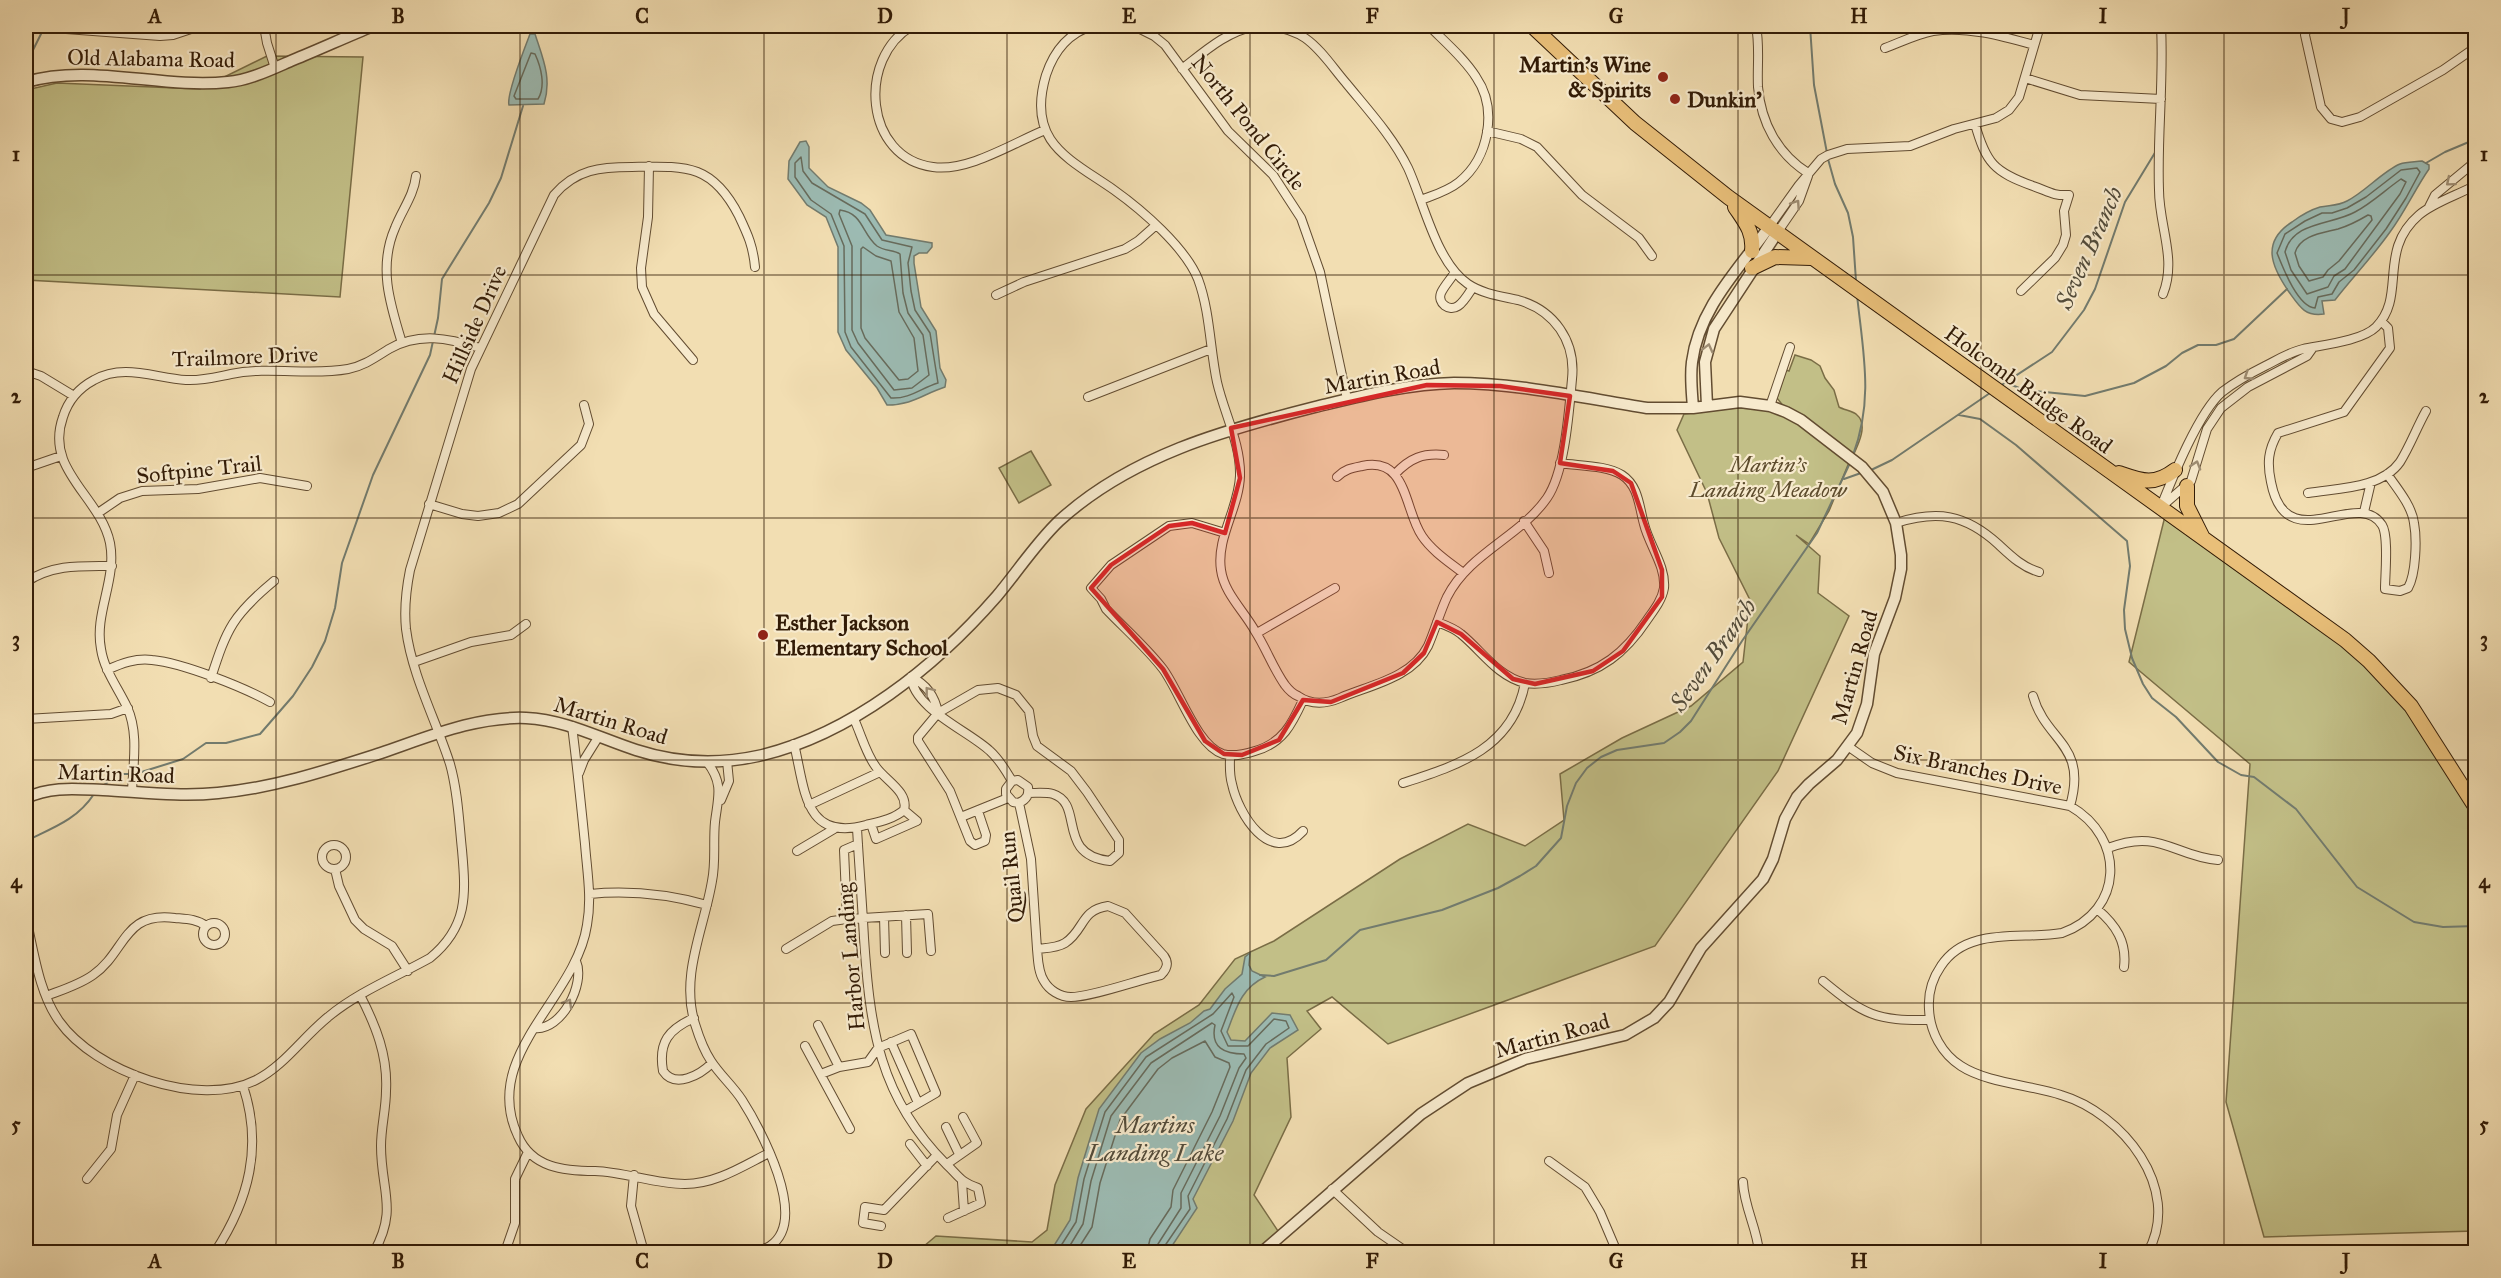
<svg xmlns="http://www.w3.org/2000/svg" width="2501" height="1278" viewBox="0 0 2501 1278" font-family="'IM FELL Great Primer',serif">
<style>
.green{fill:#c2bf87;stroke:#7a6d46;stroke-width:1.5}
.water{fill:#9cbbb3;stroke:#727b6e;stroke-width:1.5}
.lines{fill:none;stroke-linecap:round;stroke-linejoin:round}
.shore{stroke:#676b5c;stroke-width:1.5}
.stream{stroke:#727b6e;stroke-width:2}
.minor-casing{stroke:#624c31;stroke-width:10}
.tertiary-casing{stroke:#624c31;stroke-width:13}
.primary-casing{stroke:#321b06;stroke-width:16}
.minor{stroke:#f7eacd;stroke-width:8}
.tertiary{stroke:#f7eacd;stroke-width:10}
.primary{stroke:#e9bf79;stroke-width:14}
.oneway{stroke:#9e8d73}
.marked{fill:#d62828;fill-opacity:0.2;stroke:#d62828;stroke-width:4.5;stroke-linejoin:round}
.grid{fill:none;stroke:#321b06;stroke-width:1.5;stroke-opacity:0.55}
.poi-dot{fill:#8f2418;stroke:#f7eacd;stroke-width:2}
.labels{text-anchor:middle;stroke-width:4.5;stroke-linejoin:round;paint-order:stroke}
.street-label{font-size:22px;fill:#321b06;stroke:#f7eacd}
.poi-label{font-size:22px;font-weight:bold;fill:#321b06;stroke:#f7eacd;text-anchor:start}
.park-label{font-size:22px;font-style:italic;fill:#5d4c2d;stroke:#f7eacd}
.water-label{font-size:24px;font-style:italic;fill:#524b3a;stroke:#f7eacd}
.neatline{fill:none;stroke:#321b06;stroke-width:2}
.grid-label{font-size:20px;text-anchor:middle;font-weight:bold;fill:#321b06}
</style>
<rect width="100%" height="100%" fill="#f2deb2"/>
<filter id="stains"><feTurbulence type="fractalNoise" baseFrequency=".00333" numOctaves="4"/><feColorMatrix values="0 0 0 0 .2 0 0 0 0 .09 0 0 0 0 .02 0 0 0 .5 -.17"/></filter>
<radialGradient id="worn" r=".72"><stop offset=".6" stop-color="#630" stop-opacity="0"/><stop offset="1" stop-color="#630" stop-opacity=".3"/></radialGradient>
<path class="green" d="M267 56 363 57 340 297 26 280V90L57 83 200 89Z
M1795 355 1811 360 1820 366 1825 378 1834 390 1839 407C1844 410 1853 411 1857 415 1869 425 1857 447 1852 458L1784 407 1777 398 1786 370 1789 371Z
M1735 408 1766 409 1787 415 1850 460 1829 511 1809 544 1796 535 1820 556 1818 593 1849 616 1778 771 1655 946 1388 1044 1332 997 1307 1011 1321 1029 1287 1058 1291 1117 1254 1195 1280 1234 1255 1252H917L936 1236 1032 1242 1047 1230 1055 1185 1086 1109 1154 1034 1199 1005 1235 959 1274 941 1400 859 1468 824 1525 846 1564 820 1560 774 1622 738 1691 706 1743 662 1750 600 1719 538 1707 493 1677 430 1684 414Z
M1031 451 1051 485 1019 503 999 468Z
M2167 508 2404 691 2475 812V1231L2264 1237 2226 1102 2250 764 2129 662Z"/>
<path class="water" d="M530 34H535C543 59 552 78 544 104L509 105C506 95 525 47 530 34Z
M806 141 809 147V168L828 187 861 203 870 210 886 235 932 243V247L927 253H919L914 256V263L921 307 936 331 940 368 946 380 945 387C923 394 913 405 887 405L877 388 846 350 838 332V247L826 217 807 205 788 179 789 161 800 142Z
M2422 161 2429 165V169C2415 189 2405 212 2390 232 2373 256 2353 277 2335 300L2322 301 2324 314C2305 317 2299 306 2289 292 2271 266 2261 242 2292 222 2300 216 2310 210 2320 207 2330 205 2338 206 2347 201 2365 192 2383 171 2400 164 2406 162 2415 162 2422 161Z
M1250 953 1249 965 1252 971 1265 977C1241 988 1236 1009 1227 1032L1231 1040 1245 1041 1272 1013 1290 1015 1298 1030 1270 1048 1251 1073 1233 1121 1193 1199 1197 1208 1168 1252H1050L1070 1220 1078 1178 1099 1109 1141 1053 1160 1039 1190 1023 1204 1011 1210 1009 1225 989 1242 974 1245 957Z"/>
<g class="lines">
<path class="shore" d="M531 53 535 54C541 67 546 86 538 99H516L514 96Z
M801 157 803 171 812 183 865 214 882 240 912 247 908 263 911 291 915 310 930 333 938 383C921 388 910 399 891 398L851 347 845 332 844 246 831 214 811 200 795 177V163Z
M2417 168 2420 172 2406 198 2386 229 2354 270 2339 282 2332 294 2318 297 2315 308C2298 307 2283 268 2277 253L2285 234 2305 221 2322 213H2332L2347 208 2366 197 2401 170Z
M2401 179 2406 182 2400 194 2345 269 2334 276 2328 287 2307 294 2291 270 2285 252C2293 221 2332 225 2355 212 2372 203 2385 190 2401 179Z
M840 210C863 213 862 234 877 246 884 251 894 250 900 254L903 293 908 313 923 335 929 375 912 388 894 390 858 343 852 330V246L839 214Z
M2368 215 2371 216 2372 220 2339 261 2328 270 2323 277 2309 281 2299 266 2295 253C2300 235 2323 233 2338 229 2348 226 2358 221 2368 215Z
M863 247 876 256 891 261 899 312 914 338 918 371 908 379 899 380 865 338 861 328V249Z
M1057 1252 1076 1222 1084 1179 1105 1112 1146 1057 1213 1014 1232 993 1234 997 1221 1031 1228 1046H1248L1274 1019 1286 1021 1289 1028 1266 1044 1246 1070 1227 1119 1188 1196 1190 1209 1164 1247 1163 1252
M1066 1252 1083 1224 1091 1181 1111 1116 1151 1063 1212 1023 1215 1025C1210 1048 1225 1054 1244 1054L1246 1058 1239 1068 1220 1116 1181 1193V1208L1158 1244 1156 1252
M1076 1252 1092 1227 1100 1183 1120 1120 1158 1069 1172 1058 1205 1041 1215 1057 1229 1063 1230 1067 1212 1112 1173 1190 1171 1207 1150 1239 1147 1252"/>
<path class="stream" d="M1810 26 1814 85 1827 153
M26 64 41 34
M1828 159 1835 184 1848 213 1853 237 1856 281
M2426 163 2445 152 2476 139
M2007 383 2024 390 2085 396 2134 383 2166 366 2182 353 2198 345H2216L2234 339 2287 289
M2000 386 2052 352 2084 310 2095 289 2125 202 2156 151
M1959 415 1980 419 2016 445 2127 541 2130 566 2124 610 2125 629 2132 658 2143 684 2152 698 2176 717 2218 762 2241 775 2254 777 2296 809 2357 887 2414 922 2443 927 2476 926
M1853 455C1874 399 1863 353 1857 295
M1869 471 1892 460 1990 393
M1844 479 1861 473
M135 774 183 759 206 743H226L260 734 293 696 312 667 325 641 335 608 342 563 373 475 430 355 438 318 442 279 489 203 501 178 523 106
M102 786 121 774H129
M26 841C52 828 77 820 94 794
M1260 975 1274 976 1326 960 1360 930 1442 910 1498 888 1520 876 1536 866 1561 838 1567 806 1576 783 1587 768 1601 757 1617 750 1664 743 1680 732 1691 721 1742 641 1817 533 1850 463"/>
<g class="minor-casing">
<path id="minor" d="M26 26 160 36 173 35 200 26
M264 26 267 43 275 68
M912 26C857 58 864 158 933 167 968 172 1013 143 1045 130
M1092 26C1069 33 1054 51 1046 75 1026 142 1068 158 1114 190 1142 210 1185 247 1198 279 1210 311 1210 349 1217 382 1224 413 1241 444 1240 476 1239 508 1216 538 1221 570 1224 593 1244 611 1255 631 1266 648 1273 668 1285 685 1288 689 1293 694 1298 696 1311 705 1326 704 1340 698 1370 685 1412 678 1428 646 1435 630 1440 612 1447 597 1469 553 1520 537 1547 498 1565 472 1569 411 1572 379 1576 341 1554 310 1518 300 1500 296 1483 294 1468 284 1436 262 1424 203 1408 168 1393 137 1368 110 1346 83 1333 68 1321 49 1305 38 1295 31 1284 28 1272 26
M1134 26 1154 36 1165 45 1228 131 1273 175 1301 218 1320 272 1347 399
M1756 26C1760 46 1757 66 1758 87 1761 123 1778 154 1808 173
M2161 26C2164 81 2157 135 2159 190 2159 226 2177 259 2163 294
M2307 26 2305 35 2321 107 2331 119 2342 122 2360 117 2443 70 2476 47
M1885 48C1901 42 1917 34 1933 31 1967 26 2002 36 2034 45
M1182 69C1205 51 1227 31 1256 26
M2025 78 2080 95 2161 99
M1975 124C1986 163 1994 172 2033 186 2048 191 2052 196 2069 195L2064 211 2066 235 2063 245 2055 258 2021 291
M1487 131 1521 139 1537 147 1582 195 1639 238 1652 256
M649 166 648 217 641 268 642 287 654 314 693 360
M1421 200C1434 195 1448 191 1459 182 1489 158 1498 109 1476 77 1464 58 1445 42 1429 26
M2429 207 2435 195 2476 161
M1769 227 1799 185 1821 159 1828 155 1847 149 1910 146 1954 129 1996 118 2009 110 2019 97 2040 26
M1777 233 1799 201 1808 176
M1455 272C1451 279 1444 286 1441 293 1437 303 1449 312 1458 306 1464 302 1469 293 1473 287
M2476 284 2472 294 2476 300
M996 295 1024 282 1125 249 1138 241 1155 226
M2381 321 2388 328 2390 348 2344 412 2278 433C2268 450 2267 463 2271 482 2286 561 2357 486 2382 525 2389 536 2385 575 2385 589L2400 591 2408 588C2416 574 2417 539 2414 523 2412 506 2397 488 2387 474
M402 343C390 304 378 267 395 228 402 210 414 195 416 176
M26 371 41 376 74 396
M1088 397 1211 349
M1770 406 1790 347
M26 468 61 456
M1395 474C1410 458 1423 453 1444 455
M1337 477C1345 469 1352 468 1362 466 1408 456 1404 510 1422 536 1432 551 1449 562 1463 573
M2308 493C2337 488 2381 489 2400 462 2410 446 2417 427 2426 411
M429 504 462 514 478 516 499 513 518 504 581 445 589 424 584 405
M2160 508 2191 481 2207 429 2221 408 2248 387 2307 356 2312 349
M2160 509C2172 479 2198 413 2222 392 2235 382 2251 373 2265 366 2277 360 2290 352 2303 349 2322 345 2362 341 2376 327 2407 296 2377 251 2419 215 2434 202 2458 195 2476 185
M2364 512 2371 482
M98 513 120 498 142 491 198 489 260 478 307 486
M1524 521 1544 551 1549 573
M1896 523C1937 510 1965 514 1998 544 2011 556 2022 567 2039 572
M1225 533 1192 523 1169 526 1111 565 1091 588 1101 599 1106 609C1125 629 1146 647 1163 669 1180 692 1197 746 1223 754 1234 757 1245 754 1255 751 1283 743 1292 724 1303 700
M26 582C53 564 81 566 112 566
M1437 622C1445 625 1454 628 1461 634 1482 651 1497 676 1525 683 1538 685 1549 683 1561 680 1601 672 1625 653 1647 620 1654 610 1662 600 1664 588 1666 566 1649 545 1644 524 1639 507 1639 486 1622 475 1606 465 1579 466 1560 463
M1257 633 1335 588
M414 662 471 642 511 635 526 624
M107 670C122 663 136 658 152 660 183 663 243 687 270 702
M211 678C227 628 233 615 274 581
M2033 696C2046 742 2088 744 2070 806
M938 713C935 696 926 684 911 677 914 709 969 731 990 751 1000 760 1006 771 1012 781
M26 719 111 714 128 708
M572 726C577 765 581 804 585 844 587 871 592 898 587 925 576 999 480 1055 518 1136 532 1168 564 1171 595 1171 625 1172 655 1184 685 1184 716 1184 743 1166 769 1153
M794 744C805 789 804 842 866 825 878 822 894 819 904 810 909 792 885 780 876 767 866 754 861 734 854 719
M1849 747 1872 763 1897 773 2070 806C2126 838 2124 911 2062 933 2021 940 1967 926 1941 966 1932 979 1928 994 1929 1009 1930 1032 1942 1054 1961 1066 1987 1083 2031 1085 2061 1095 2122 1113 2183 1188 2148 1252
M1230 756C1230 765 1229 774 1232 784 1238 813 1270 867 1303 831
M707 762C724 784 718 797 715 822 713 842 716 862 712 881 704 929 680 975 695 1024 699 1037 703 1049 711 1061 720 1075 733 1086 742 1100 760 1128 810 1220 770 1246 764 1250 756 1251 749 1252
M579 773 584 760 599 736
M1012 781 1018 780 1028 787C1029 795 1027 799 1019 803
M1012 781 1006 789V794L1013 802 1019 803
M1403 783C1459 765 1513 748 1525 683
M132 792C133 764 139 733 127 707 118 688 104 670 101 649 94 613 117 580 110 543 100 496 44 470 63 417 68 401 79 388 94 380 123 363 155 378 186 380 201 381 216 377 231 374 270 366 310 376 348 369 364 366 376 357 389 349 419 332 448 338 480 348
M721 800 729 781 727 761
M1019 803 1031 859 1037 949
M809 805 880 772
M978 811 986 835 985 841 975 845 970 841 950 791 918 741V737L938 713 978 690 998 688 1016 695 1029 711 1033 736 1037 746 1071 771 1087 792 1119 840V853L1110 861C1055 855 1085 804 1053 794 1046 792 1037 793 1029 793
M961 817 1008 798
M871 824 876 839 917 821 904 810
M857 828C859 864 862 901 864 938 870 1028 879 1097 946 1164 960 1177 959 1181 978 1188L981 1203 948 1218
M322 857a12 12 0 1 1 24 0a12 12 0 1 1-24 0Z
M2108 848C2160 828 2173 856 2218 860
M797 851 834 829
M335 869 339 886 355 920 364 929 392 946 408 971
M590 894C631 890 667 894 707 905
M1108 906 1125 913 1164 956C1169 963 1167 969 1161 975 1138 980 1092 997 1071 997 1060 997 1049 990 1044 981 1038 972 1038 959 1037 949 1046 948 1057 948 1065 943 1085 930 1080 910 1108 906Z
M2097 909C2116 925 2127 942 2124 967
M906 915 907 953
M884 917 885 953
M26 918C34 952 39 993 59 1021 95 1072 199 1109 256 1080 284 1066 304 1036 328 1017 358 992 396 977 430 958 468 927 466 895 462 850 459 822 458 792 450 764 436 720 412 676 406 629 404 609 406 590 410 570L471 369 554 195C576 169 601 167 632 167 685 166 712 163 739 216 748 235 753 246 755 267
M847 919 928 914 931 951
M203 934a11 11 0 1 1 22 0a11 11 0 1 1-22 0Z
M786 949 832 921 847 919 844 850 858 844
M1823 981C1864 1015 1876 1021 1930 1020
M360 995C376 1026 388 1056 386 1091 386 1109 381 1127 381 1146 381 1191 398 1209 374 1252
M46 996C62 990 79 985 93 975 126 952 123 911 175 918 186 919 197 919 206 926
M694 1018C669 1029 658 1042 663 1071 675 1089 700 1075 712 1063
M818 1025 839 1067
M535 1028C561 1031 586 984 576 961
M891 1042 918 1103
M805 1046 850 1129
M821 1074 839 1067 868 1062 878 1048 911 1034 936 1093 905 1111
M946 1127 959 1154
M910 1144 927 1166
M1549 1161 1585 1187 1600 1212 1617 1252
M947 1164 977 1143 963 1117
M634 1175 631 1206 644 1252
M87 1179 111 1149 117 1115 135 1075
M962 1182 964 1211
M1743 1182C1744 1207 1757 1228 1759 1252
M1332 1189 1378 1232 1407 1252
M881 1226 863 1223 865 1207 884 1210 937 1155
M215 1252C249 1200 263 1146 243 1086
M505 1252 515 1223V1179L528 1152"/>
</g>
<g class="tertiary-casing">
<path id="tertiary" d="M26 82C90 63 161 89 228 82 250 80 272 69 293 60 320 49 346 37 373 26
M1707 406 1705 362 1714 329 1777 233
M1693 408C1692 393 1690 377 1692 362 1699 308 1739 269 1769 227
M26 798C51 786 76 789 103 790 141 792 180 797 218 793 274 788 328 770 381 753 428 737 476 716 526 718 566 720 599 738 636 750 676 763 717 765 758 756 851 735 936 666 997 596 1018 571 1036 543 1059 521 1130 456 1224 430 1315 407 1361 396 1407 384 1454 383 1519 383 1584 398 1647 408H1693L1740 402 1770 406 1786 412 1801 420 1862 467 1883 492 1896 523 1901 555V569L1895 598 1874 654 1867 704 1857 733 1837 760 1809 784 1797 797 1785 819 1773 859 1763 879 1701 948 1669 1002 1654 1018 1625 1035 1525 1059 1468 1083 1421 1114 1262 1252"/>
</g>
<g class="primary-casing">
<path id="primary" d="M1532 26 1635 123 1728 197 2345 640 2369 661 2411 706 2476 808
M1735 207C1745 222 1754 232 1752 251
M1752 268 1775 257 1811 258
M2119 473C2142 481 2154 486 2175 470
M2187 486V506L2202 536"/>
</g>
<use href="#minor" class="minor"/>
<use href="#tertiary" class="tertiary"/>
<use href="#primary" class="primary"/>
</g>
<defs><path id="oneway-chevron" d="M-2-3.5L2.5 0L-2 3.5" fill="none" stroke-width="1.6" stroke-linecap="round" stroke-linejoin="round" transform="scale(1.5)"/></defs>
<g class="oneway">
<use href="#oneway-chevron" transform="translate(2450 182) rotate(140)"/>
<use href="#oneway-chevron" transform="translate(1796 204) rotate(-56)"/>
<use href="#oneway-chevron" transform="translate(1708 348) rotate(-76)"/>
<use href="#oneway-chevron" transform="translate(2248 376) rotate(147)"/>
<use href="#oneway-chevron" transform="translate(2196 465) rotate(-73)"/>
<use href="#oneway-chevron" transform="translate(929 691) rotate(-128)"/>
<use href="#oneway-chevron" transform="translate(568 1003) rotate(-60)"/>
</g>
<path class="marked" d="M1427 385 1500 386 1570 396 1560 463 1613 471 1631 483 1662 570V597L1623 651 1593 671 1535 684 1513 679 1461 634 1437 622 1424 653 1403 673 1331 702 1303 700 1279 740 1242 755 1224 754 1205 741 1163 669 1091 588 1111 565 1169 526 1192 523 1225 533 1240 478 1231 428Z"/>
<path class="grid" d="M276 26V1252M520 26V1252M764 26V1252M1007 26V1252M1250 26V1252M1494 26V1252M1738 26V1252M1981 26V1252M2224 26V1252M26 275H2476M26 518H2476M26 760H2476M26 1003H2476"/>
<g class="poi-dot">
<circle cx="1663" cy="77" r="6"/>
<circle cx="1675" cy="99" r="6"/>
<circle cx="763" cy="635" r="6"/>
</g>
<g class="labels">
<g class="street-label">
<text transform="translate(151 58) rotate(1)" y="8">Old Alabama Road</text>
<text transform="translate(1249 122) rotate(51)" y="8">North Pond Circle</text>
<text transform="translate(474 324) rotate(-66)" y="8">Hillside Drive</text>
<text transform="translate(245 356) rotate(-2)" y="8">Trailmore Drive</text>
<text transform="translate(1382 376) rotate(-10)" y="8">Martin Road</text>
<text transform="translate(2029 389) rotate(36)" y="8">Holcomb Bridge Road</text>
<text transform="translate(199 469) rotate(-6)" y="8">Softpine Trail</text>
<text transform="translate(1854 667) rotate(-74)" y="8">Martin Road</text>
<text transform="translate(611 720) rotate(17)" y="8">Martin Road</text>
<text transform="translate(1978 769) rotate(12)" y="8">Six Branches Drive</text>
<text transform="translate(116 773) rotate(2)" y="8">Martin Road</text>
<text transform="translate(1011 877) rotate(-96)" y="8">Quail Run</text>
<text transform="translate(850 957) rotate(-95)" y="8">Harbor Landing</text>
<text transform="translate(1552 1035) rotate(-15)" y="8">Martin Road</text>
</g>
<g class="poi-label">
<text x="1651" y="72" text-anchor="end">Martin's Wine<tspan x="1651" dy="25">&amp; Spirits</tspan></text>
<text x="1687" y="107">Dunkin'</text>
<text x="775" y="630">Esther Jackson<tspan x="775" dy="25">Elementary School</tspan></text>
</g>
<g class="park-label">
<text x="1768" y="472">Martin's<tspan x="1768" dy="25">Landing Meadow</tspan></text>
</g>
<g class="water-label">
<text transform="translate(2089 248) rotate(-66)" y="8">Seven Branch</text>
<text transform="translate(1713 655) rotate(-55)" y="8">Seven Branch</text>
<text x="1155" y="1133">Martins<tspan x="1155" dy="28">Landing Lake</tspan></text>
</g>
</g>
<rect width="2501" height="1278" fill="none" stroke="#f2deb2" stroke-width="66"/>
<rect x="33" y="33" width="2435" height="1212" class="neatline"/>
<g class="grid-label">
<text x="155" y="23">A</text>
<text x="398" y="23">B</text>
<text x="642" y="23">C</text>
<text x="885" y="23">D</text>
<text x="1129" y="23">E</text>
<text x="1372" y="23">F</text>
<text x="1616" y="23">G</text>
<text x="1859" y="23">H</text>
<text x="2103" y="23">I</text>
<text x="2346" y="23">J</text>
<text x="16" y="161">1</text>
<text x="2484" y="161">1</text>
<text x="16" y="403">2</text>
<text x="2484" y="403">2</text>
<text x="16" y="646">3</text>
<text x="2484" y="646">3</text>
<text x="16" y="888">4</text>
<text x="2484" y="888">4</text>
<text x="16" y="1131">5</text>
<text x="2484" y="1131">5</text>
<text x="155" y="1268">A</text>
<text x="398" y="1268">B</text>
<text x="642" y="1268">C</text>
<text x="885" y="1268">D</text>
<text x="1129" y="1268">E</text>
<text x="1372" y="1268">F</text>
<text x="1616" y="1268">G</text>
<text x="1859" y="1268">H</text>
<text x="2103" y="1268">I</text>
<text x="2346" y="1268">J</text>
</g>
<rect width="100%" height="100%" filter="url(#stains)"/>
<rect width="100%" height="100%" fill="url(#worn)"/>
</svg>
